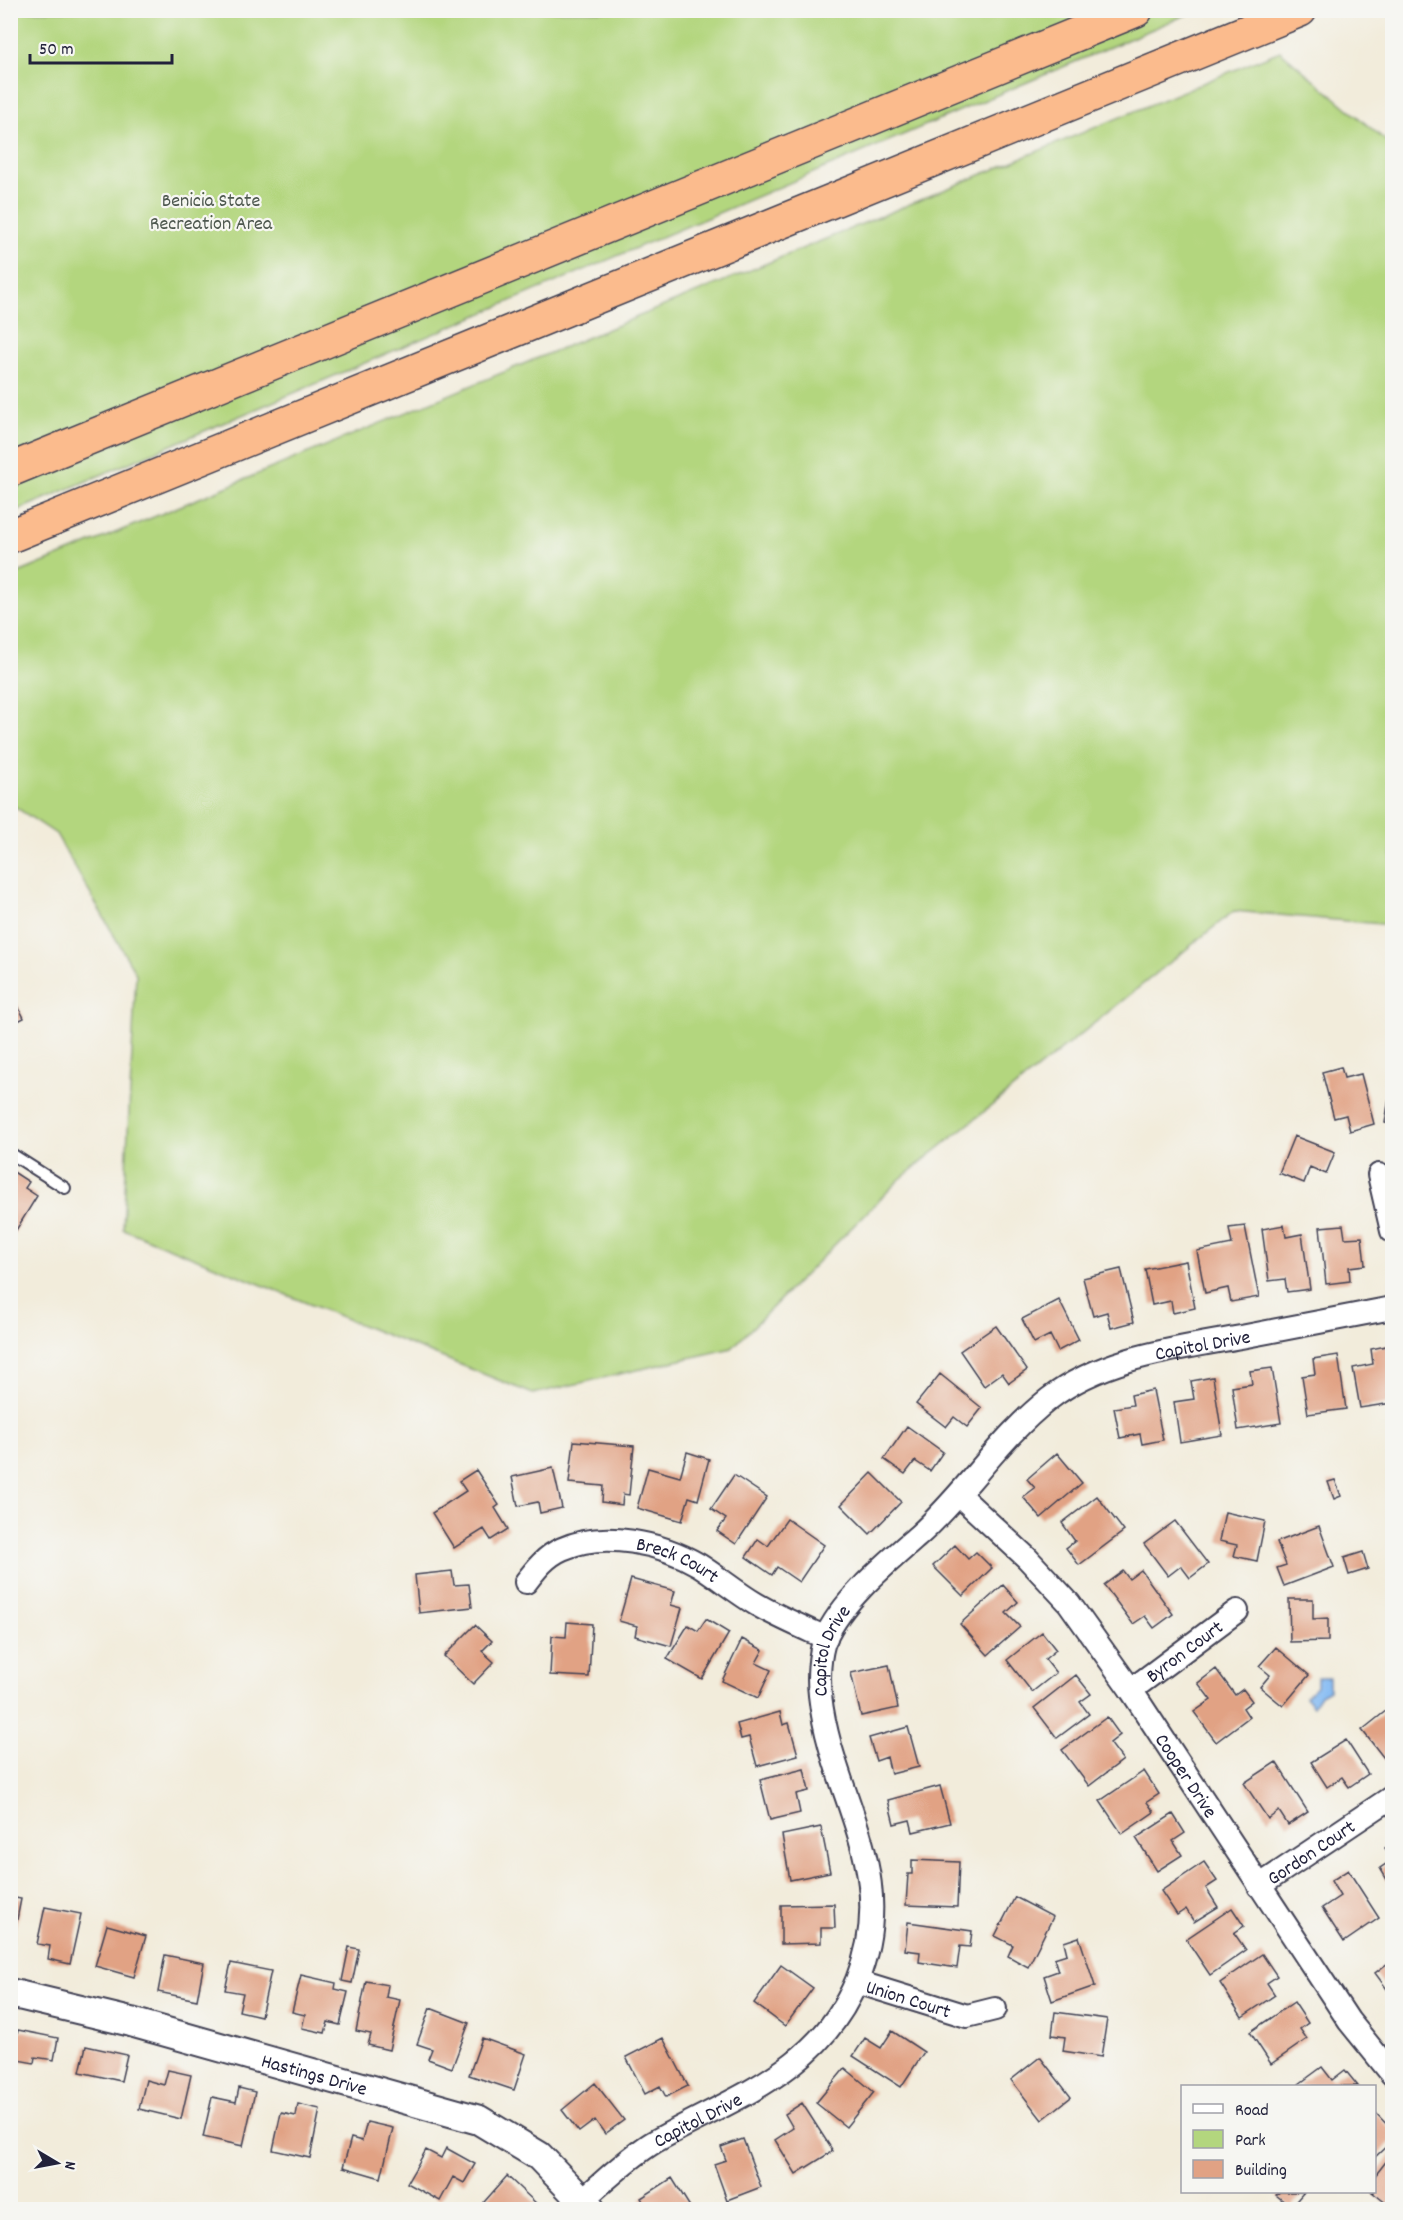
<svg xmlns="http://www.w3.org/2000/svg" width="1403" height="2220" viewBox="0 0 1403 2220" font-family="Dekko,sans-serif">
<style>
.green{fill:#b3d67e;stroke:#6a7c5c;stroke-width:1.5}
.water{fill:#83baf3;stroke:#526e97;stroke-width:1.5}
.building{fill:#e1a284}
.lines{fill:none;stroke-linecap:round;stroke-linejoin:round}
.service-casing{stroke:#414053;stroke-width:14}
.minor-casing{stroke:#414053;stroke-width:26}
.tertiary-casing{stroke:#414053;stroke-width:32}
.motorway-casing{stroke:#414053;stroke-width:36}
.service{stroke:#fff;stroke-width:10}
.minor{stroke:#fff;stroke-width:22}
.tertiary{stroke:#fff;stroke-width:28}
.motorway{stroke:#fbbb8d;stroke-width:33}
.labels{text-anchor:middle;stroke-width:4.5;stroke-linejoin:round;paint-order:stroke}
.park-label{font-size:20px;fill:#4e584f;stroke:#f6f6f2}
.street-label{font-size:20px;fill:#22223b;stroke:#f6f6f2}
</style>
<rect width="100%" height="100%" fill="#f6f6f2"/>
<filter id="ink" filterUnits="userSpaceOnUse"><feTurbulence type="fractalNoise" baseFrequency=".0167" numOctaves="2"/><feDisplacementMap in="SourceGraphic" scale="12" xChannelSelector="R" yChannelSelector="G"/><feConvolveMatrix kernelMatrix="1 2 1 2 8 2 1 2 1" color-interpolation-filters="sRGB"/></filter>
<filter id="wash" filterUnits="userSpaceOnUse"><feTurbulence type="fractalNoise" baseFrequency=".008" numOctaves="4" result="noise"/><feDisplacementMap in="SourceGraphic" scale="24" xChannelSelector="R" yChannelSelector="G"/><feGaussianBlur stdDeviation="1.35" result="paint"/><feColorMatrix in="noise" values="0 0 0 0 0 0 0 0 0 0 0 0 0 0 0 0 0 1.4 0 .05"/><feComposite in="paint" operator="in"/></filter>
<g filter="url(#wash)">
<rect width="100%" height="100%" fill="#f2ecdb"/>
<path class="green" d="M11 11H1195L11 513Z
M1280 51 1392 146V925L1234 911 899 1180 732 1348 533 1394 123 1229 136 974 56 834 11 804V576Z"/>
<path class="water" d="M1317 1678H1329V1690L1320 1695 1313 1706 1305 1697 1317 1686Z"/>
<g id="blocks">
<path class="building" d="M10 990 24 1018 10 1025Z
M1341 1067 1344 1078 1361 1074 1374 1124 1350 1131 1346 1115 1334 1118 1322 1072Z
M1391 1086H1392V1125L1385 1123Z
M1294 1136 1335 1152 1326 1174 1310 1167 1304 1183 1279 1173Z
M12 1171 29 1182 25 1188 37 1196 10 1240Z
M1284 1225 1286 1237 1302 1234 1310 1289 1287 1292 1285 1279 1269 1281 1262 1229Z
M1343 1225 1345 1238 1362 1237 1365 1265 1349 1267 1350 1281 1326 1284 1320 1227Z
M1245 1226 1259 1297 1231 1302 1228 1288 1205 1293 1197 1251 1232 1244 1229 1228Z
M1186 1261 1195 1308 1173 1313 1171 1301 1152 1305 1145 1269Z
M1121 1269 1134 1322 1111 1328 1107 1312 1093 1316 1083 1278Z
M1059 1300 1079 1340 1058 1351 1050 1335 1034 1343 1022 1319Z
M996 1326 1027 1370 1009 1383 1002 1373 984 1386 960 1351Z
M1391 1345 1392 1403 1360 1408 1353 1368 1373 1364 1371 1349Z
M1338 1355 1346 1409 1308 1414 1302 1376 1315 1374 1313 1359Z
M1272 1368 1281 1423 1238 1430 1232 1387 1252 1384 1250 1371Z
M940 1374 982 1408 967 1427 954 1417 946 1427 916 1404Z
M1213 1377 1222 1435 1180 1442 1174 1402 1194 1399 1191 1381Z
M1153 1390 1163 1440 1142 1444 1140 1434 1120 1438 1114 1408 1133 1405 1131 1395Z
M907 1426 943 1452 930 1471 915 1461 905 1474 884 1459Z
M574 1441 634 1446 629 1495 623 1494 622 1505 602 1502 603 1486 569 1483Z
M687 1452 709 1459 698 1500 689 1497 682 1521 637 1508 648 1468 680 1477Z
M1057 1453 1082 1483 1041 1518 1023 1497 1035 1488 1027 1479Z
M553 1468 562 1508 540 1513 538 1502 518 1506 512 1477Z
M476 1470 499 1505 495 1508 508 1529 491 1540 484 1529 454 1548 432 1513 466 1491 459 1481Z
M872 1473 901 1502 870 1534 841 1505Z
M734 1475 767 1497 736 1544 717 1531 726 1519 711 1509Z
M1335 1480 1341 1496 1334 1499 1328 1482Z
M1097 1496 1124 1531 1079 1565 1066 1548 1075 1541 1062 1523Z
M1225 1512 1265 1521 1257 1561 1234 1556 1237 1545 1219 1541Z
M787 1519 824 1545 799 1582 777 1567 772 1575 746 1557 758 1539 768 1546Z
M1175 1521 1208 1564 1190 1578 1181 1566 1168 1576 1144 1544Z
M1319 1526 1334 1567 1284 1586 1277 1568 1286 1565 1277 1542Z
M955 1545 968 1559 976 1552 992 1568 963 1596 933 1566Z
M1363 1552 1368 1569 1349 1575 1344 1558Z
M1141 1570 1173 1614 1154 1628 1145 1616 1133 1624 1104 1585 1123 1571 1129 1579Z
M452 1571 454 1585 469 1584 472 1607 419 1613 415 1575Z
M631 1579 675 1591 671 1605 682 1608 671 1646 635 1636 637 1626 619 1621Z
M1003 1585 1018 1602 1006 1613 1020 1627 988 1655 960 1624Z
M1289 1599H1313V1619L1328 1618V1641L1290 1642Z
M706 1619 729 1633 702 1679 667 1659 688 1625 698 1631Z
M567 1622 592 1624 589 1677 550 1675 552 1636 566 1637Z
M475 1625 492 1641 482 1651 494 1662 473 1684 444 1656Z
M1042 1632 1056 1650 1045 1659 1056 1673 1032 1692 1007 1660Z
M742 1639 763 1650 756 1663 771 1670 758 1698 722 1681Z
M1276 1647 1309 1675 1283 1706 1260 1687 1270 1675 1259 1666Z
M889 1665 898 1708 861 1716 851 1673Z
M1216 1669 1235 1695 1243 1689 1252 1701 1243 1708 1249 1717 1216 1742 1194 1712 1211 1700 1198 1683Z
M1076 1675 1091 1694 1080 1702 1089 1714 1057 1738 1034 1708Z
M1392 1706V1758L1387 1762 1362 1730Z
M780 1712 783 1725 789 1723 798 1755 757 1766 749 1737 741 1739 737 1724Z
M1107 1717 1120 1735 1110 1743 1123 1760 1089 1786 1062 1750Z
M908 1727 919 1767 891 1774 887 1757 876 1761 869 1738Z
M1346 1740 1368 1774 1349 1787 1342 1777 1327 1787 1311 1762Z
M1276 1762 1308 1812 1288 1825 1279 1811 1268 1819 1244 1783Z
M804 1769 809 1791 796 1794 800 1813 770 1820 760 1780Z
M1144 1771 1159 1794 1147 1802 1154 1812 1122 1834 1100 1801Z
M940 1786 950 1823 913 1832 910 1820 894 1824 888 1800Z
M1173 1814 1185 1833 1173 1841 1182 1855 1157 1871 1136 1838Z
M821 1827 830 1872 790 1880 782 1835Z
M1392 1843V1859L1385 1848Z
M912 1860 959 1862 957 1907 906 1905 908 1874H912Z
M1392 1860V1888L1380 1868Z
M1204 1862 1217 1881 1206 1888 1218 1907 1194 1922 1186 1909 1177 1915 1161 1891Z
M1348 1870 1379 1918 1344 1942 1322 1908 1340 1896 1331 1881Z
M10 1897 21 1899 12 1945 10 1944Z
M1015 1897 1053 1917 1028 1967 1008 1956 1013 1945 995 1936Z
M834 1904 835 1928H821V1943L781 1944V1905Z
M45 1907 81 1914 70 1964 48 1959 50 1946 37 1944Z
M1232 1908 1244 1926 1234 1933 1246 1950 1210 1975 1186 1939Z
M908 1922 972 1931 970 1947 960 1946 957 1968 919 1962 920 1952 905 1950Z
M107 1925 146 1936 134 1977 95 1966Z
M1079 1937 1095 1986 1052 2001 1044 1976 1058 1971 1054 1958 1067 1954 1064 1942Z
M349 1947 359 1949 352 1983 342 1981Z
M1262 1954 1277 1976 1267 1983 1275 1995 1242 2017 1220 1983Z
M165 1955 204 1963 197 2000 158 1992Z
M1392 1960V1996L1375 1973Z
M231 1963 271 1971 261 2016 239 2011 243 1993 225 1990Z
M781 1965 813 1988 785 2026 754 2003Z
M301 1975 336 1983 335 1989 348 1992 340 2025 328 2022 325 2033 302 2028 305 2015 292 2012Z
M366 1981 388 1985 386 1997 400 2000 389 2050 368 2045 371 2034 356 2031Z
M1294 2002 1308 2023 1300 2029 1307 2039 1271 2064 1250 2032Z
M430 2008 469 2023 452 2068 428 2059 432 2049 417 2044Z
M1055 2012 1107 2019 1101 2057 1063 2051 1065 2037 1052 2035Z
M18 2030 58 2038 54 2060 35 2057 34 2063 12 2059Z
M892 2031 924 2052 901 2087 853 2056 865 2038 881 2048Z
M482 2038 526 2054 514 2090 469 2075Z
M663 2038 688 2086 666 2097 660 2086 645 2094 626 2057Z
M86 2046 127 2055 121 2081 80 2072Z
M1040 2057 1071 2097 1042 2120 1011 2080Z
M1322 2067 1332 2080 1345 2070 1358 2086H1301L1299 2084Z
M845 2068 874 2092 846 2127 816 2103Z
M168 2070 191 2075 181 2119 139 2109 146 2080 164 2085Z
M595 2083 624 2120 605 2134 595 2120 579 2132 562 2110Z
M239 2088 255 2092 243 2146 203 2137 212 2097 236 2102Z
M802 2103 833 2151 796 2174 775 2140 793 2128 785 2114Z
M298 2104 320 2109 310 2158 273 2150 281 2113 296 2116Z
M1374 2111 1392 2130V2141L1374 2158Z
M367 2122 393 2128 381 2178 343 2167 351 2138 362 2141Z
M743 2139 761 2187 727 2200 714 2164 726 2160 721 2147Z
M446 2148 475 2164 464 2183 453 2177 440 2201 407 2183 426 2150 441 2158Z
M1392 2154V2208L1372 2192H1374V2177Z
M507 2176 537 2204 533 2210H477Z
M672 2178 692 2210H648L641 2198Z
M1280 2192H1304L1291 2207 1276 2195Z"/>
</g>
</g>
<g filter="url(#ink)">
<use href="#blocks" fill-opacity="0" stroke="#414053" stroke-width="1.5"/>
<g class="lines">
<g class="service-casing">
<path id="service" d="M10 1153 65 1188"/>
</g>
<g class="minor-casing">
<g id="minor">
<path d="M1379 1175 1392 1231"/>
<path id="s1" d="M959 1495 1027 1558 1069 1603 1131 1690 1349 2021 1392 2074"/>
<path id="s2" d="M526 1582C536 1569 546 1556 562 1549 604 1530 661 1543 699 1565 718 1577 736 1592 756 1604 778 1617 802 1627 826 1638"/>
<path id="s3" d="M1131 1690 1237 1611"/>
<path id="s4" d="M1259 1886 1392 1797"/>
<path id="s5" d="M857 1982 967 2016 995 2009"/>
<path id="s6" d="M583 2199C606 2180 629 2157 654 2142 733 2097 820 2072 857 1980 901 1871 831 1797 820 1695 818 1678 819 1655 825 1639 842 1600 887 1563 919 1535 966 1493 999 1438 1049 1399 1103 1357 1176 1349 1241 1337 1291 1327 1342 1318 1392 1308"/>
</g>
</g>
<g class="tertiary-casing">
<g id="tertiary">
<path id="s7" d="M10 1993 131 2022 479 2120 539 2156 591 2210"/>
</g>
</g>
<g class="motorway-casing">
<path id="motorway" d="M10 470 1136 10
M10 536 1300 10"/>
</g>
<use href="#service" class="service"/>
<use href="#minor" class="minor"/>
<use href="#tertiary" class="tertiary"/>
<use href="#motorway" class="motorway"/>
</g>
</g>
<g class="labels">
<g class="park-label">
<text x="211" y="206">Benicia State<tspan x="211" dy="23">Recreation Area</tspan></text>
</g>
<g class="street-label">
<text dy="7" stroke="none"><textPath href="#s6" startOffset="1202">Capitol Drive</textPath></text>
<text dy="7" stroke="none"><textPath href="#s2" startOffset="170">Breck Court</textPath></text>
<text dy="7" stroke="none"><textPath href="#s3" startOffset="66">Byron Court</textPath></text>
<text dy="7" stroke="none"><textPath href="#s6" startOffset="698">Capitol Drive</textPath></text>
<text dy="7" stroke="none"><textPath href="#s1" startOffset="363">Cooper Drive</textPath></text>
<text dy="7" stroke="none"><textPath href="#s4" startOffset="62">Gordon Court</textPath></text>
<text dy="7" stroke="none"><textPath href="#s5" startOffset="54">Union Court</textPath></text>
<text dy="7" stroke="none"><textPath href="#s7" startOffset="315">Hastings Drive</textPath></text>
<text dy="7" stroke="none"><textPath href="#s6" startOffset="140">Capitol Drive</textPath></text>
</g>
</g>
<rect width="1403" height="2220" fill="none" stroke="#f6f6f2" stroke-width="36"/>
<rect x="1181" y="2085" width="195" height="108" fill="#f6f6f2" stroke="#a1a1a9" stroke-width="1.5"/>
<rect x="1193" y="2104" width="30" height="9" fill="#ffffff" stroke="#a1a1a9" stroke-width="1.5"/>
<text x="1235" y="2115" font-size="18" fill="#22223b">Road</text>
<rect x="1193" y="2130" width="30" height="18" fill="#b3d67e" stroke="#a1a1a9" stroke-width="1.5"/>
<text x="1235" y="2145" font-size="18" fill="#22223b">Park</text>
<rect x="1193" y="2160" width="30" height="18" fill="#e1a284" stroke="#a1a1a9" stroke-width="1.5"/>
<text x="1235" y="2175" font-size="18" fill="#22223b">Building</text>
<g transform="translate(57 2163) rotate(100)" stroke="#f6f6f2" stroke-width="4.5" paint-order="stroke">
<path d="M0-4.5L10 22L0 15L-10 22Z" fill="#22223b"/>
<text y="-9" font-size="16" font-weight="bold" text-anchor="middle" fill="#22223b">N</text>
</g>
<path d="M30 54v9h142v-9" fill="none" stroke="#22223b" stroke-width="3"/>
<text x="39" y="54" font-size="18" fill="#22223b" stroke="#f6f6f2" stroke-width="4.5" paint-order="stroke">50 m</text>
</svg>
